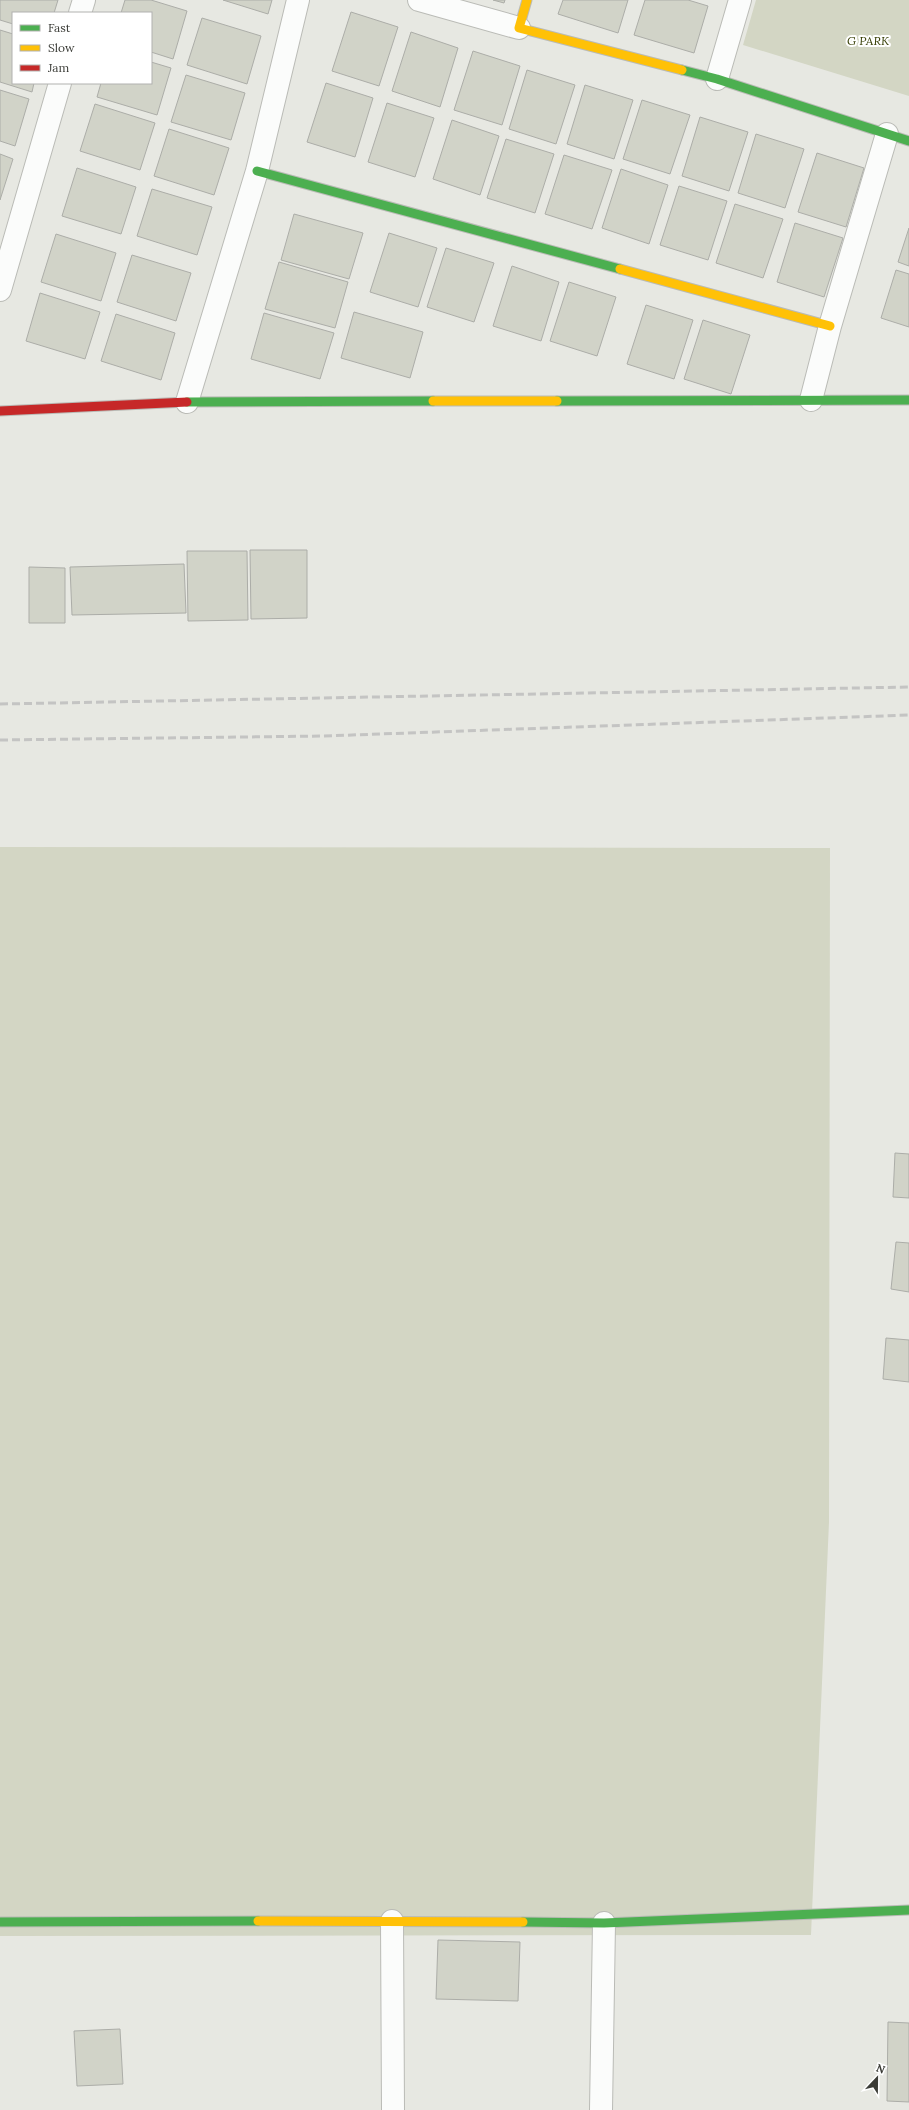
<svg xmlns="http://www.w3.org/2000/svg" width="909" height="2110" viewBox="0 0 909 2110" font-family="Lora,serif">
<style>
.green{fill:#d3d6c4}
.building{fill:#d1d3c8;stroke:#acada8}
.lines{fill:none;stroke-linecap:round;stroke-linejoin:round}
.street-casing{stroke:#babbb6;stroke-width:24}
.fast-casing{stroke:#babbb6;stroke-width:11}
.slow-casing{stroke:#babbb6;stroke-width:11}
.jam-casing{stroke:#babbb6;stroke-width:11}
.street{stroke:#fbfcfb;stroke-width:22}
.fast{stroke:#4caf50;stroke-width:9}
.slow{stroke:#ffc107;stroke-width:9}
.jam{stroke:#c62828;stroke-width:9}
.rail{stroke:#c4c4c3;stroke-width:3;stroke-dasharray:8 4;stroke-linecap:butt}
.labels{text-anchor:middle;stroke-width:4;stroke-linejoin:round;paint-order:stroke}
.park-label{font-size:12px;font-style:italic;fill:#353d03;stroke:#fff}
</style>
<rect width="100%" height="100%" fill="#e7e8e2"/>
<path class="green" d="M756 0H909V96L743 45Z
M0 847 830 848 829 1522 811 1935 0 1936Z"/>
<path class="building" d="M0 0H58L54 13H13V24L0 20Z
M125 0H151L187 11 173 59 151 52V13H121Z
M223 0H272L268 14Z
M493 0H505L504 3Z
M563 0H628L618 33 558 14Z
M645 0H688L708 6 694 53 634 35Z
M351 12 398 27 379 86 332 71Z
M202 18 261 36 247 84 187 65Z
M0 30 13 34V83H34L32 92 0 82Z
M411 32 458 48 440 107 392 91Z
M473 51 520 66 502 125 454 110Z
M151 62 171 68 157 115 97 97 101 83H151Z
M527 70 575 85 556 144 509 129Z
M186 75 245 93 231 140 171 122Z
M326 83 373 98 355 157 307 142Z
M585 85 633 100 614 159 567 144Z
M0 90 29 99 15 146 0 141Z
M642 100 690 115 670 174 623 159Z
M387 103 434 118 415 177 368 162Z
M95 104 155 123 140 170 80 151Z
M700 117 748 132 729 191 682 176Z
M452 120 499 136 480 195 433 179Z
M169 129 229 148 214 195 154 176Z
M756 134 804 149 785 208 738 193Z
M506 139 554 154 535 213 487 198Z
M817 153 864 168 846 227 798 212Z
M0 154 13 159 0 200Z
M564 155 612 170 592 229 545 214Z
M77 168 136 187 121 234 62 216Z
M621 169 668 185 649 244 602 228Z
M679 186 727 201 708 260 660 245Z
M152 189 212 207 197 255 137 236Z
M735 204 783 219 763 278 716 263Z
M294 214 363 233 349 279 281 260Z
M795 223 843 238 824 297 777 282Z
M909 228V266L898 262Z
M389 233 437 248 418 307 370 292Z
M56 234 116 253 101 301 41 282Z
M446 248 494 263 474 322 427 307Z
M132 255 191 273 176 321 117 302Z
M279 262 348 282 335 328 265 309Z
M512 266 559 282 541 341 493 326Z
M896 270 909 274V327L881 318Z
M569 282 616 297 597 356 550 341Z
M40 293 100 312 85 359 26 341Z
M646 305 693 320 674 379 627 364Z
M354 312 423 332 410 378 341 358Z
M264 313 334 333 320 379 251 359Z
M116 314 175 333 161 380 101 361Z
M703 320 750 335 731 394 684 379Z
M250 550H307V618L251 619Z
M187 551H247L248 620 188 621Z
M184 564 186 613 72 615 70 567Z
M29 567 65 568V623H29Z
M895 1153 909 1154V1198L893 1197Z
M896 1242 909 1243V1292L891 1289Z
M886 1338 909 1340V1382L883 1379Z
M438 1940 520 1942 518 2001 436 1999Z
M888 2022 909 2023V2102L887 2101Z
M120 2029 123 2084 77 2086 74 2031Z"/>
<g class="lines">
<g class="street-casing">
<path id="street" d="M419 0 519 28
M80 13 84 0
M717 79 740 0
M0 290 60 83
M811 400 830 326 887 134
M187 402 257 171 298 0
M392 1921 393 2110
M601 2110 604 1923"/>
</g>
<g class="fast-casing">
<path id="fast" d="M682 70 717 79 909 141
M257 171 620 269
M557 401 909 400
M187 402 433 401
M0 1922 258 1921
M523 1922 604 1923 909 1910"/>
</g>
<g class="slow-casing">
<path id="slow" d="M527 0 519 28 682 70
M620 269 830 326
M433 401H557
M258 1921 523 1922"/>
</g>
<g class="jam-casing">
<path id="jam" d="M0 411 187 402"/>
</g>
<use href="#street" class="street"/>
<use href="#fast" class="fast"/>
<use href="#slow" class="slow"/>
<use href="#jam" class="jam"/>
<path class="rail" d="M0 704 909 687
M0 740 324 736 909 715"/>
</g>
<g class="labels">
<g class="park-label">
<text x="868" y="45">G PARK</text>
</g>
</g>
<rect x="12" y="12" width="140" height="72" fill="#ffffff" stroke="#b1b1af"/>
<rect x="20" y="25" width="20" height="6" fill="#4caf50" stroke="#b1b1af"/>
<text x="48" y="32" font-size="12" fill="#3b3c37">Fast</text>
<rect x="20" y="45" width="20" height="6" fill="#ffc107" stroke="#b1b1af"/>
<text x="48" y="52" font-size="12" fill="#3b3c37">Slow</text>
<rect x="20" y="65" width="20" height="6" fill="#c62828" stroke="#b1b1af"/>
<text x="48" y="72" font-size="12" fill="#3b3c37">Jam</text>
<g transform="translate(877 2078) rotate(22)" stroke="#ffffff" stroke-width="3" paint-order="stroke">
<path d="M0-3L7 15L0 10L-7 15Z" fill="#3b3c37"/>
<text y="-6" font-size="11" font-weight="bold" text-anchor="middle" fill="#3b3c37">N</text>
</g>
</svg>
